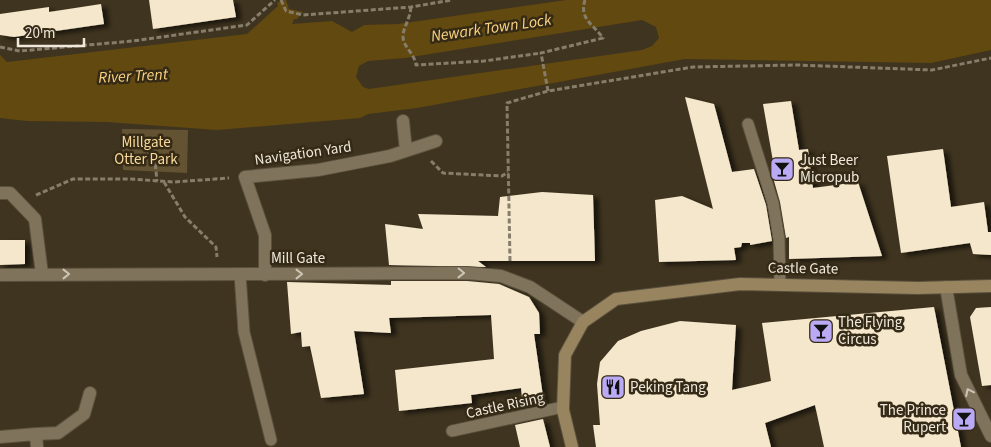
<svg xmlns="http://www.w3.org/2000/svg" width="991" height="447" viewBox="0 0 991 447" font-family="'Source Sans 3',sans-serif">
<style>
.green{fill:#645333}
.water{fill:#62490f;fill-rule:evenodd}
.building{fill:#f5e7cc;filter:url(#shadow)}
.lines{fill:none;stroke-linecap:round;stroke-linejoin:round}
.service-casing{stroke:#5a513d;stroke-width:13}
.minor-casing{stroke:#5a513d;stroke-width:14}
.secondary-casing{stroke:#5a513d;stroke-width:14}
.path{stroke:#867d6b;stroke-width:3;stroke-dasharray:5 2.5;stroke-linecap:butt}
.service{stroke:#7f735b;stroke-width:11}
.minor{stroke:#7f735b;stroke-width:12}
.secondary{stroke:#988560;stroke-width:12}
.oneway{stroke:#cdc5b5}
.labels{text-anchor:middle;stroke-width:5;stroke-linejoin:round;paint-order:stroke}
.park-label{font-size:15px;fill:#f9d99b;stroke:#352a15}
.street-label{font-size:15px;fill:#efe8db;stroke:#352a15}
.poi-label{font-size:15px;fill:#efe8db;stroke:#352a15;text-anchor:start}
.water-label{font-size:16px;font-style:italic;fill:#fad281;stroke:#352a15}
</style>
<defs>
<filter id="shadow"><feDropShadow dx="5.5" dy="3" stdDeviation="2.5" flood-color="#0009"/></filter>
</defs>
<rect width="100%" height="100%" fill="#3f341f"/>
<path class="green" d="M122 129 188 130 187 173 123 170Z"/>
<path class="water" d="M281 0H286L289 9 303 12 297 19H294L292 24 332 21 352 32 364 25 398 24 566 0H991V50L931 63 685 59 417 108 368 114 360 118 217 130 107 122 27 121 0 118V55L7 62 247 34 278 6 277 3ZM642 20 656 27 659 38 652 46 642 50 369 89 363 87 356 77 359 66 368 61 405 58Z"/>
<path class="building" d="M149 0H233L236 17 153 29Z
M101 4 104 24 14 37 0 35V14L49 7V12Z
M685 97 714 104 732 172 754 169 766 205 772 241 750 245V243H742L741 247 734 248 736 260 659 262 655 200 682 196 713 209Z
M791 101 799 150 808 149 813 188 858 182 882 256 789 259V237L786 238 780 202 770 167H774L763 104Z
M943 149 951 207 984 202 988 232H991V255L973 254 970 243 901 253 887 156Z
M542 192 593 195 595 261H478L486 267 389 265 385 224 423 229 418 214 498 216 500 197Z
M0 240H25V264L0 265Z
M391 281H467L499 284 529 297 539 313 540 334H534L544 403 523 408 521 388 471 395 472 403 399 411 395 370 494 359 491 315 389 318 391 333 354 331 364 394 321 398 310 346 302 347 301 332 291 334 287 282 391 285Z
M934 307 961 447H824L815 405 765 423 771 447H596L593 425H600L597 384 600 362 618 341 641 331 680 321 736 325 732 390 771 381 762 323Z
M991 307V385L982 386 970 317 976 308Z
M543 419 550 447H520L515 425Z"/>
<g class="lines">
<g class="service-casing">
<path id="service" d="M748 124 773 203 779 239 780 284
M240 274 244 332 271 440
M452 431 563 407"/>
</g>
<g class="minor-casing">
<path id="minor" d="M403 121 406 151
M0 193H10L35 219 42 274
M0 275 467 273 501 276 530 287 583 322
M265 275V235L245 177 318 170 390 156 436 141
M946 287 961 375 991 436
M36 434 58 433 84 414 90 393
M0 437 36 434 37 447"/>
</g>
<g class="secondary-casing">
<path id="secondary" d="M572 447 563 410 565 355 583 322 616 299 740 284 918 288 991 286"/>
</g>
<path class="path" d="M281 0 286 11 303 15 411 7 452 0
M411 7C410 19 404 26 403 35 402 46 415 54 416 65L484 61 541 53
M0 47 20 51 133 41 247 25 275 0
M548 91 541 53 603 38C593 24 579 19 585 0
M144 145 155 162 157 181
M431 161 443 173 502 176 508 172
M164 182 185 217 216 247 217 257
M36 195 73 179H130L174 182 229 178
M510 261 507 103 548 91 693 67 797 65 932 70 991 58"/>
<use href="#service" class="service"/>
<use href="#minor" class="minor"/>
<use href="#secondary" class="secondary"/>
</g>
<defs><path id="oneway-chevron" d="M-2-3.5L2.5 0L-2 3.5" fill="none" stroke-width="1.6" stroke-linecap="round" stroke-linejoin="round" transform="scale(1.25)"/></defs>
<g class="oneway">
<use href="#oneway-chevron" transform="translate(461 273) rotate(1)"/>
<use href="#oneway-chevron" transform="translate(66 274)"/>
<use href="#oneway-chevron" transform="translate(299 274)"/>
<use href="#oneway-chevron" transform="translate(969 392) rotate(-116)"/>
</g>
<defs>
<g id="bar-square" transform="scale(1.25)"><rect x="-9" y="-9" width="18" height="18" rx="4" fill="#baaaf6" stroke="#352a15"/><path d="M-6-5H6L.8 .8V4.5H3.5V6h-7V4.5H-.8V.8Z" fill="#111"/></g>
<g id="restaurant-square" transform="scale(1.25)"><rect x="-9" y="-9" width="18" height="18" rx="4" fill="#baaaf6" stroke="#352a15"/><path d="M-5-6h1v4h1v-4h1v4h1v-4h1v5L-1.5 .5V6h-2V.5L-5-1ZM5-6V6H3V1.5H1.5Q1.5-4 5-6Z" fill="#111"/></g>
</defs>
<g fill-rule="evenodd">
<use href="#bar-square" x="782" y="169"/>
<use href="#bar-square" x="821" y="331"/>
<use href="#restaurant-square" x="613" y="387"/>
<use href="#bar-square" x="964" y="419"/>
</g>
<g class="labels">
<g class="park-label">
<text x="146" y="147">Millgate<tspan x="146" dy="17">Otter Park</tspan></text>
</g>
<g class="street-label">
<text transform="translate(303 153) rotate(-8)" y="5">Navigation Yard</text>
<text x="298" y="263">Mill Gate</text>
<text transform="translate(803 268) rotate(1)" y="5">Castle Gate</text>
<text transform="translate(505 405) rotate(-12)" y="5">Castle Rising</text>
</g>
<g class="poi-label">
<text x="800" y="165">Just Beer<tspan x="800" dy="17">Micropub</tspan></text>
<text x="838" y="327">The Flying<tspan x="838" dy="17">Circus</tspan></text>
<text x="630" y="392">Peking Tang</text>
<text x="946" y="415" text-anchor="end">The Prince<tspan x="946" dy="17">Rupert</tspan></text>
</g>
<g class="water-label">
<text transform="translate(491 27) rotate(-8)" y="6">Newark Town Lock</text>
<text transform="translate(133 75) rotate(-3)" y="6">River Trent</text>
</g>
</g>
<path d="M18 38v8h66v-8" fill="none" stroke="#efe8db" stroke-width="2.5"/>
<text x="25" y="38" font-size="15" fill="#efe8db" stroke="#352a15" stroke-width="4" paint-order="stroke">20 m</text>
</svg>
